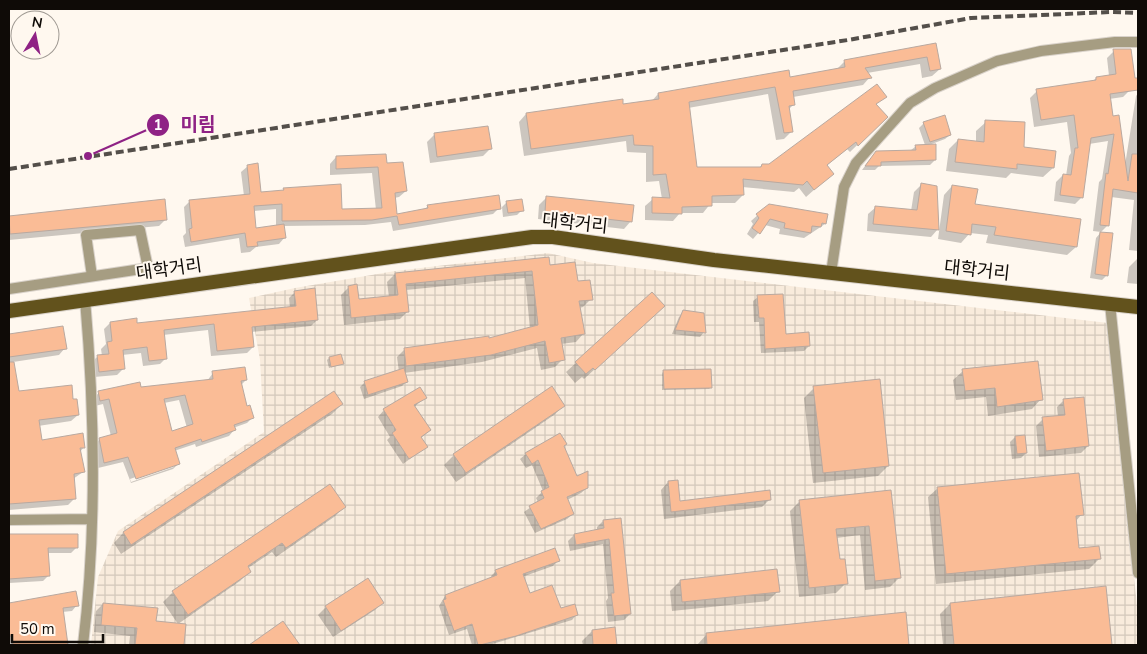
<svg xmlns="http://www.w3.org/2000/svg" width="1147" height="654" viewBox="0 0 1147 654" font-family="'Nunito Sans','Noto Sans KR',sans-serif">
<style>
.industrial{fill:url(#industrial-grid)}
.shadow{fill:#0003;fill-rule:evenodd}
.building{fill:#fabc96;stroke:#b9a9a0;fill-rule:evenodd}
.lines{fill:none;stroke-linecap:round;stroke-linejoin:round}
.minor-casing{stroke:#d9d2ca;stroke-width:12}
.primary-casing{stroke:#d9d2ca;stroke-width:16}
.minor{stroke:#a69d82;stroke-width:10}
.primary{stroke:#62521c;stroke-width:14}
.rail{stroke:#544f4a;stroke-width:4;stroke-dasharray:8 4;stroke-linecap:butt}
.labels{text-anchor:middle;stroke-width:4;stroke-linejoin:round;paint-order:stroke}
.street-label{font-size:18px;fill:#0f0b07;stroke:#fff8ef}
.leader{fill:none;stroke:#8f2285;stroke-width:2}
.callout-dot{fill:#8f2285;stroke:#fff8ef;stroke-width:2}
.mark-label{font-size:15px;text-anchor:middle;font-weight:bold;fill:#fff}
.callout-label{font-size:19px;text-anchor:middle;font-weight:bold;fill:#8f2285;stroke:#fff8ef;stroke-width:4;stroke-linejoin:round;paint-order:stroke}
</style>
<defs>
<pattern id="industrial-grid" width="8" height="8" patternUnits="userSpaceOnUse" patternTransform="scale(1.25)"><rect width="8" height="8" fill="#f8ebdc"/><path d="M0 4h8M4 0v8" fill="none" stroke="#d3c8bb"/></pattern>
</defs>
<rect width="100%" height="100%" fill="#fff8ef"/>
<path class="industrial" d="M548 253 593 263 1108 323 1138 616V645H91L98 577 118 531 264 432 260 360 249 298 295 288 395 271Z"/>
<path class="shadow" d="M935 44 940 69 932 76 922 78 920 64 867 73 870 77 863 85 793 97 794 104 788 110 792 131 784 139 776 140 768 94 688 108 696 168H759L762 165 769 166 885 96 875 105 886 117 850 152 847 149 826 166 832 174 806 197 799 188 794 192 742 187 743 195 735 203H711L703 213H680L673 221 645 220V206L653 199H662L659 181 646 182V153L627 152 626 141 524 156 519 122 526 114 651 102 658 94 789 78 837 69 845 61Z
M1114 51 1130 90 1123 97 1109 99 1125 165 1136 96 1138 93V251L1129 250 1134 200 1111 197 1108 225 1100 233 1107 275 1102 280 1090 278 1096 238 1101 232 1093 231 1099 182 1102 179 1108 141 1089 144 1082 197 1075 204 1054 201 1056 182 1063 175 1066 176 1069 156 1071 153 1067 122 1034 127 1030 98 1037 91 1092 82 1096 78 1109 76 1107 58Z
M986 122 1023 148 1053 168 1043 177 1011 173 1006 178 946 171 949 149 958 140 976 142V131Z
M924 123 950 135 945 139 929 145 935 160 930 165 879 166 875 170H862L871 158 910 151 916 146 925 145 919 128Z
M435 134 490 149 483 156 430 163 427 142Z
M336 157 386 165 406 191 399 197 394 198 396 216 424 210 428 206 499 208 493 214 393 231 391 222 365 225 283 226 285 237 279 244 256 247 250 252 241 253 239 238 185 247 183 236 186 233 184 207 190 201 244 196 241 172 248 166 259 194 281 192 284 189 341 210H376L372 173 330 175V164ZM276 209V227L255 230 253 211Z
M921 185 938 229 931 237 867 231 868 214 876 207 911 211 914 192Z
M952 186 974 205 1076 247 1067 255 986 243 988 235 970 233 961 243 938 239 944 195Z
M547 197 631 221 624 229 538 219 539 205Z
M164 201 166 219 159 226 9 240V217Z
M507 202 522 210 517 215 503 217 502 207Z
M769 205 825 224 804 238 779 234 780 229 765 225 753 239 747 234 753 224 751 221Z
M1138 258V284L1127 283 1129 267Z
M549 267 577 283 591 299 583 307 579 308 583 334 576 342 561 344 563 359 555 367 541 370 537 348 482 362 404 373 407 381 402 386 364 399 360 387 365 382 399 372 397 357 405 349 488 340 530 329 525 278 406 290 408 311 400 319 344 325 341 295 349 287 358 301 389 297 387 282 395 274Z
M295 292 317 320 311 326 251 332 253 347 247 353 211 356 208 330 163 335 166 358 160 364 143 366 141 353 122 355 123 369 117 375 94 377 92 362 98 356H102L101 349 106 344 104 329 110 323 136 324 290 308 289 298Z
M652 294 664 306 584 379 582 377 575 383 566 372Z
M758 297 784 335 809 346 804 351 761 353 759 322H754L753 301Z
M684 312 704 332 700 337 672 334 679 317Z
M62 327 65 348 59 355 13 362 18 393 72 401 78 415 71 421 38 426 40 441 84 447 80 452 83 472 73 479 74 499 68 505 9 510V335Z
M329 358 342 364 329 368 327 360Z
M664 371 711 387 709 389 662 390V373Z
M963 371 1041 399 1032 409 988 416 986 397 956 400 953 380Z
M213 373 246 380 241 385 247 407 253 417 247 423 233 428 234 430 229 436 196 447 195 444 174 451 179 463 173 469 131 483 123 462 98 468 94 445 100 439 111 436 103 404 95 406 93 398 99 393 207 381ZM179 400 187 428 171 433 164 403ZM174 464V467L131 482 130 479Z
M814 388 888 466 878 476 813 483 804 398Z
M334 393 342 404 332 414 121 554 114 543 123 533Z
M425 398 414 407 430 430 420 439 426 447 403 464 387 440 390 437 378 417 384 410Z
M1064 400 1088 446 1081 453 1039 457 1036 426 1043 419 1058 417 1057 407Z
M564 405 554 415 456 482 444 465 454 455Z
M1015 437 1026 453 1021 458 1012 459 1010 442Z
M563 446 576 477 587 488 581 493 567 500 573 514 567 519 535 533 524 512 538 502 536 498 543 491 532 465 526 468 520 459 526 454Z
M668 482 679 502 769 500 762 507 664 519 661 490Z
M329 485 344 507 334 517 276 557 272 552 248 568 250 571 240 581 178 624 163 602 173 592Z
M938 488 1082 514 1075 522 1078 549 1099 559 1089 569 936 584 928 497Z
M890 492 900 577 890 587 865 590 860 535 836 538 838 561 846 583 836 593 799 597 790 511 800 501Z
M620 519 630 614 624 620 608 622 606 601 608 598 603 544 570 551 568 541 574 535 597 531V527L603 521Z
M77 535V547L71 553H47L48 576 43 581 9 583V536Z
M558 560 553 566 522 577 529 595 577 614 572 620 489 645H472L467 629 449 635 439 606 445 596 492 579 491 576 496 571Z
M368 580 383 602 375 610 333 637 318 615 326 607Z
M680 581 778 591 768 601 672 611 670 591Z
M1105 588 1111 645H943L940 614 950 604Z
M75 593 77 605 72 611 62 612 66 644 69 645H9V604Z
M103 604 155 622 185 626 183 645H129L130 636 94 632 96 611Z
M904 613 908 645H697L707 634Z
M614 628 616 645H583L582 641 592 631Z"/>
<path class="building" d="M936 43 941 69 930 71 927 57 865 68 872 78 793 91 795 105 789 106 793 132 784 133 775 87 689 102 697 167H761L762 164H769L877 84 887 97 876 104 888 117 858 146 856 142 827 165 834 174 814 190 807 181 803 185 743 179 744 195 712 196V206L682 207V214L652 213V197L670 198 666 174 653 175V146L634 145 633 135 531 149 526 113 623 99V104L659 99 658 93 789 70 790 77 845 67 844 60Z
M1113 49H1131L1135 78H1138V90L1110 94 1113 116 1119 115 1128 181 1132 154H1138V193L1113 189 1109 226 1100 225 1106 173 1108 174 1114 134 1091 138 1083 198 1060 195 1063 174 1071 175 1075 148H1078L1074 115 1041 120 1036 89 1096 80V77L1116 74Z
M945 115 951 135 930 142 923 122Z
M985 120 1025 122 1024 147 1056 151 1054 168 1017 164V169L955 162 958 139 984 142Z
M488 126 492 149 437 157 434 133Z
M936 144V160L881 162V166H865L876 151 916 150 915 145Z
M386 154 387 163 403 162 407 191 395 193 397 214 428 208 427 205 499 195 501 209 399 225 397 216 372 220 282 221V204L254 206 256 228 284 224 286 238 257 242 258 246 247 247 245 233 191 242 189 229 192 228 189 200 250 194 247 165 258 163 261 192 284 190 283 188 341 184 342 209 382 208 378 167 336 169V156Z
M921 183 937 186 939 230 873 224 875 206 917 210Z
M952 185 978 189 975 204 1081 219 1077 247 994 235 996 227 972 224 971 235 946 231Z
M546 196 634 205 632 222 545 212Z
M165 199 167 220 10 234 9 216Z
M522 199 524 211 508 213 506 201Z
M769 204 828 214 826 224 822 223 821 227 812 226 811 233 784 228 785 223 770 219 760 234 752 228 759 218 756 214Z
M1100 232 1113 233 1108 276 1095 274Z
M549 257 550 265 575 262 578 281 590 280 593 300 579 301 585 334 561 338 565 360 549 363 545 341 491 355 406 366 404 348 489 336V338L538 325 532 271 406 284 409 312 351 318 348 286 357 284 359 299 398 295 395 273Z
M315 288 318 320 252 327 254 347 217 351 214 324 164 330 167 359 149 361 147 347 123 350 125 369 99 372 97 355 109 354 107 342 112 341 110 322 137 318V323L296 306 294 291Z
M652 292 665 306 595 370 593 368 586 374 575 362Z
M783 294 786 334 809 332 810 346 765 349 764 318H759L757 295Z
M683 310 704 313 706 333 675 330Z
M63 326 67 349 9 357V334Z
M341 354 344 364 331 367 329 357Z
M1038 361 1043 400 997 407 995 388 965 391 962 369Z
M9 362H14L19 391 72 385 73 399H77L79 415 39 420 42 440 83 433 85 448H80L85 472 74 474 76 499 9 504Z
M245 367 247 380 241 381 247 406 250 405 254 418 234 425 236 430 202 442 201 439 175 448 180 464 136 479 128 457 104 463 99 438 117 433 109 399 100 401 98 391 140 382 141 387 213 379 212 371ZM185 395 193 424 172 431 164 399Z
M404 368 408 382 368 395 364 381Z
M711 369 712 388 664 389 663 370Z
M880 379 889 466 823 473 813 386Z
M552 386 565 406 466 473 453 454Z
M420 387 427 398 414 405 431 430 421 437 428 447 409 459 392 433 396 430 383 409Z
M334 391 343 404 131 545 123 532Z
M1084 397 1089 446 1046 451 1042 417 1065 415 1063 399Z
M560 433 567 444 564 446 577 476 588 471V488L567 497 574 514 541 529 529 506 544 498 541 491 549 487 538 460 532 464 525 453Z
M1025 435 1027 453 1017 454 1015 436Z
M1079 473 1084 515 1076 516 1079 548 1099 546 1101 559 946 574 937 487Z
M678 480 680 501 770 490 771 500 671 512 668 481Z
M330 484 346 507 286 548 282 543 248 566 251 572 188 615 172 591Z
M891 490 901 578 875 581 869 526 836 529 840 559H845L848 584 809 588 799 500Z
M621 518 631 614 614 616 611 593H614L609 539 576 545 574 534 604 528 603 520Z
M9 534H78V548H48L50 576 9 579Z
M555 548 560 561 523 574 530 593 552 585 561 608 575 604 578 615 516 636 480 645H478L472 624 454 631 443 600 446 599 445 595 497 575 495 570Z
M777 569 780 592 682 602 680 580Z
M368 578 384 603 341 631 325 606Z
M1106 586 1112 645H954L950 603Z
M76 591 79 606 63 608 68 645H13L12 636H9V603Z
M103 603 158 608 156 621 186 624 184 645H135L137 628 101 625Z
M906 612 909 645H707L706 633Z
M283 621 300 645H249Z
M615 627 617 645H593L592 630Z"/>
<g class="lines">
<g class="minor-casing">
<path id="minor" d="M831 273 844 187 856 163 910 103 935 88 997 61 1041 51 1115 42H1138
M9 289 148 268 140 230 86 235 92 276
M1110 304 1138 573
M9 520 92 519
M83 645C97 530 95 415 85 299"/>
</g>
<g class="primary-casing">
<path id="primary" d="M9 311 532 237H553L714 260 1138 307"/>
</g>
<use href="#minor" class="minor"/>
<use href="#primary" class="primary"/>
<path class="rail" d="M9 169 848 40 971 18 1111 12 1138 13"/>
</g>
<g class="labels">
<g class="street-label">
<text transform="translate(575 223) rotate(6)" y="6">대학거리</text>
<text transform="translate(169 269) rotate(-8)" y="6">대학거리</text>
<text transform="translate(977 270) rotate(6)" y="6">대학거리</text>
</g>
</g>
<path class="leader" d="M88 156L158 125"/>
<g class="callout-dot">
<circle cx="88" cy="156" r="5"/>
<circle cx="158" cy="125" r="12"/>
</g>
<g class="mark-label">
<text x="158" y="130">1</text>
</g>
<g class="callout-label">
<text x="198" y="131">미림</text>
</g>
<rect width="1147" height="654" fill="none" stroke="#0f0b07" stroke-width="20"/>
<g transform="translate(35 35) rotate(10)"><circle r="24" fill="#fff8ef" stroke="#9f9992"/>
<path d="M0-4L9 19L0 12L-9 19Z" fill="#8f2285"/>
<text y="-8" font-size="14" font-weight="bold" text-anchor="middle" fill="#0f0b07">N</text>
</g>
<path d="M12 634v8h91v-8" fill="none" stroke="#0f0b07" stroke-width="2.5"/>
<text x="20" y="634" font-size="15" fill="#0f0b07" stroke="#fff8ef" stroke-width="4" paint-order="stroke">50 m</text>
</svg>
